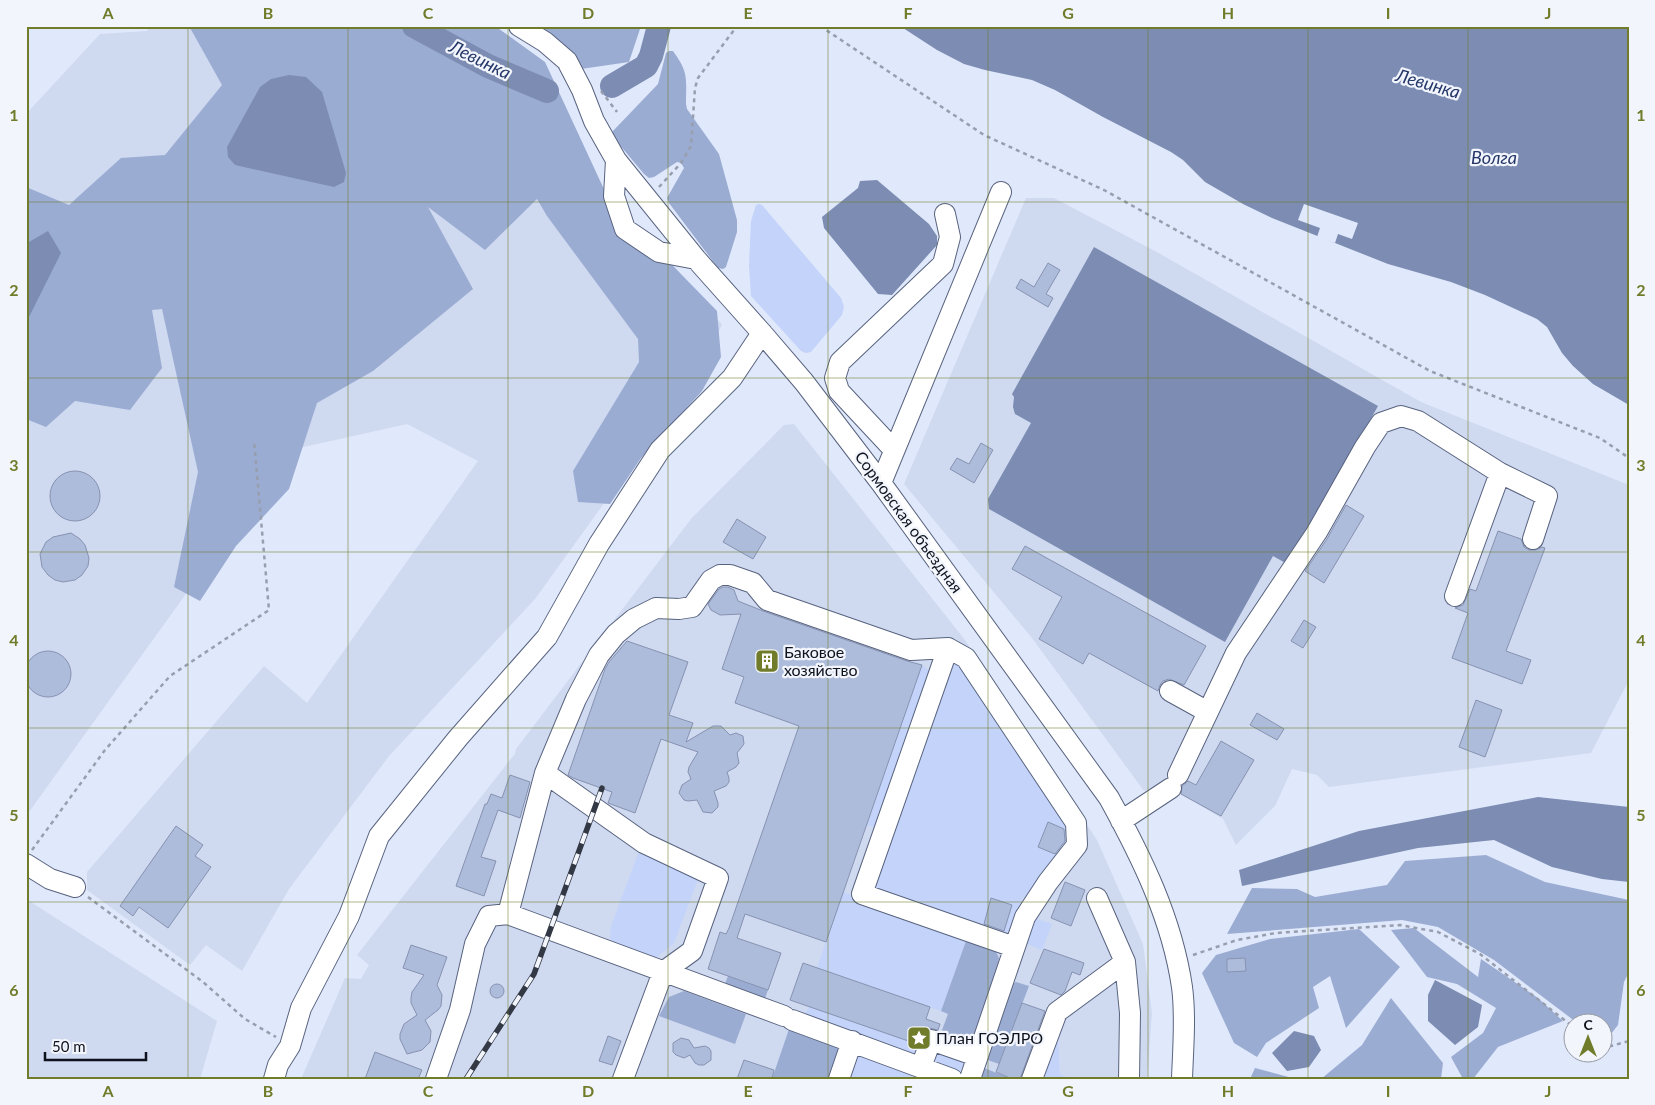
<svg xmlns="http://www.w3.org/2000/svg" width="1655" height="1105" viewBox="0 0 1655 1105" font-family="Lato,sans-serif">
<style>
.built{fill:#cfd9f0}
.green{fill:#c3d3f9}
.forest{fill:#9bacd3}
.water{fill:#7c8cb2}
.pier{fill:#e0e8fb}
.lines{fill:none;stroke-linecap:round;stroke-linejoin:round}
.river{stroke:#7c8cb2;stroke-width:24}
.building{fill:#aebcdb;stroke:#8692b0}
.minor-casing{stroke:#58637f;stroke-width:22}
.path{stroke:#979eae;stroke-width:2.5;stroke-dasharray:4 4;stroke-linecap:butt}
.minor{stroke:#fff;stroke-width:20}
.rail-casing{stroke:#323844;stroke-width:5.5}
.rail{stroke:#f2f5fc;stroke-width:4;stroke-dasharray:11;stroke-linecap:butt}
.grid{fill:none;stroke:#707c29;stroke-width:1;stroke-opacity:0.55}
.labels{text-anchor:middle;stroke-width:4.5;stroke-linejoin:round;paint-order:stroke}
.street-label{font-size:16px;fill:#0d121d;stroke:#f2f5fc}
.poi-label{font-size:16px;fill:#0d121d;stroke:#f2f5fc;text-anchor:start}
.water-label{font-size:18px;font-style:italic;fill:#253769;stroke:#f2f5fc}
.neatline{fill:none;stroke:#707c29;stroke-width:2}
.grid-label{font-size:16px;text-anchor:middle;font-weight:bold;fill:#707c29}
</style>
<rect width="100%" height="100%" fill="#e0e8fb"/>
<path class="built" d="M150 26H469L610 218 722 324 706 362 535 599 389 756 289 889 242 971 206 945 190 965 87 890V872L264 666 307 703 478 461 407 424 213 467 188 591 26 816V114L100 34 147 31Z
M1026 198H1054L1155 251 1421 402 1629 485V680L1591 753 1329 787 1317 775 1292 769 1275 806 1236 845 1223 819 1163 784 1144 791 1032 638 904 484Z
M794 424 965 640 1097 840 1143 944 1152 1013 1147 1079H1071L1060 1074 1058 1029 1026 1079H301L345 978 361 979 369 965 357 955 510 760 515 754 516 749 691 519 784 425Z
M26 899 217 1021 200 1079H26Z"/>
<path class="green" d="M759 204 762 205 841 298 844 307 842 315 811 352 806 353 801 351 751 296 749 266 751 221 756 205Z
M956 658 1068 821 1074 843 1030 900 1023 897 1008 940 876 890 871 880 947 661Z
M922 665 931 672 883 825 874 827 867 825Z
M641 846 699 877 674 943 652 961 615 948 610 937 611 926Z
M843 892 968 936 941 1011 817 968Z
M1034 918 1052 924 1042 950 1022 942Z
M809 1006 917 1044 912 1058 804 1018Z
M1058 1029 1060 1074 1071 1079H1041Z
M940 1047 966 1057 959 1075 933 1065Z
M854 1052 927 1079H844Z"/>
<path class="forest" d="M189 26H495L545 62 609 200 717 311 721 357 702 391 641 458 610 504 578 502 573 471 639 362 638 339 547 216 537 199 485 250 428 207 473 289 373 371 317 403 289 489 236 546 200 601 174 587 198 472 162 309 152 310 162 368 130 410 75 401 46 427 26 419V187L69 205 121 158 165 155 222 85Z
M540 26H641L629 62 581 69Z
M669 51H673C689 73 686 78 686 104L687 109 719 154 737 220V232L726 267 723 269 718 268 669 203 667 198 684 168 681 163 677 162 654 177 649 178 644 174 613 137 612 132 658 84 666 53Z
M1486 855 1545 882 1629 900V972L1624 982 1618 1025 1607 1039 1603 1037 1602 1022H1576L1494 960 1438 927 1402 920 1227 934 1252 888 1297 889 1315 897 1387 885 1405 861Z
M1414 928 1478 977 1481 959 1538 998 1563 1021 1498 1047 1473 1079H1463L1451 1057 1483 1033 1496 1008 1457 984 1427 977 1391 930Z
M1359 929 1400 967 1346 1028 1330 976 1313 987 1319 1008 1266 1043 1257 1057 1234 1043 1202 973 1216 955 1270 939Z
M966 941 996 952 999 958 994 984 971 1049 939 1038 948 1014 941 1011Z
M728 976 768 990 763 1004 723 989Z
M1016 982 1029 986 999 1064 982 1058 1007 987Z
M684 991 746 1014 735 1044 659 1016 669 997Z
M1391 998 1443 1063 1441 1079H1321L1362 1045Z
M789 1029 841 1048 830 1079H772Z
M984 1068 1012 1079H980Z
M1255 1068 1296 1079H1250Z"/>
<path class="water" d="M900 26H1629V405L1593 384 1573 366 1562 353 1547 327 1537 319 1485 295 1451 282 1388 264 1272 218 1243 204 1205 182 1183 160 1171 152 1103 117 1055 90 1032 80 985 70 964 64 937 50Z
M289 75 306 77 322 92 346 173 344 182 334 187 235 165 228 157 227 147 260 87 271 79Z
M877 180 929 224 937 236V245L892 295 878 294 824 228 822 217 858 188 860 181Z
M48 231 61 253 26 323V247L29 242Z
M1094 247 1378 406 1289 565 1273 556 1225 642 989 509 988 499 1031 423 1015 414 1013 407 1014 397 1012 394Z
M1538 797 1629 807V882L1602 879 1552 867 1494 840 1418 848 1242 886 1239 870 1359 831Z
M1435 980 1482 1005 1478 1027 1455 1045 1428 1021V995Z
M1294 1031 1314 1036 1321 1050 1309 1067 1287 1071 1272 1053Z"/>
<path class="pier" d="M1304 204 1358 223 1352 239 1338 234 1335 243 1317 237 1320 228 1298 220Z"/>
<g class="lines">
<path class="river" d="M414 26 488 66 547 91
M612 86 646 66 651 56 659 26"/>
</g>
<path class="building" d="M1048 263 1060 270 1046 294 1053 298 1048 307 1016 288 1021 279 1034 287Z
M981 443 993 450 974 483 950 469 957 458 969 464Z
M50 496a25 25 0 1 1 50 0a25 25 0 1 1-50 0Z
M1346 505 1364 516 1324 583 1305 571 1327 539Z
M737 519 766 537 753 559 723 542Z
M1498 531 1521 539 1524 547 1529 550H1536L1542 547 1545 548 1506 651 1531 660 1522 684 1452 658 1468 613 1455 608 1463 605 1470 589 1476 591Z
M71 533 80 539 85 545 89 558 88 566 82 575 75 580 63 582 55 580 48 575 42 567 40 554 46 542 53 537Z
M1025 546 1206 646 1184 685 1169 679 1163 681 1160 685 1158 691 1089 653 1083 664 1039 639 1062 597 1012 569Z
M723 587H728L734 590 738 601 763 611 907 661 922 665 826 942 745 914 737 938 781 953 768 990 708 969 720 932 726 934 729 928 799 726 735 703 744 677 722 669 741 614 720 615 711 610 708 604 719 589Z
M1304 620 1316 627 1303 648 1291 641Z
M627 641 688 662 669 715 693 723 686 742 713 726H721L730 735 736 733 743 736 744 744 737 753 739 763 736 767 727 772 729 778V782L726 786 714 791 718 803V807L712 813 703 812 697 800 688 801 684 800 679 793 682 785 691 779 688 772 689 767 698 752 661 739 635 813 608 803 612 792 573 778 568 775 605 669 609 662Z
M25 674a23 23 0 1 1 46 0a23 23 0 1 1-46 0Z
M1476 700 1502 710 1485 757 1459 747Z
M1257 713 1284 729 1277 740 1250 725Z
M1221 741 1254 760 1221 816 1181 794 1182 786 1188 781 1196 785Z
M510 775 530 782 520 818 498 810 481 857 496 861 484 896 456 886 485 804H487L491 794 502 798Z
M1048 822 1064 829 1065 841 1055 854 1038 847Z
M176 826 203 845 195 856 211 867 168 928 139 907 133 916 120 906Z
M1065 882 1085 890 1071 926 1051 918Z
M991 898 1012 905 1004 931 984 924Z
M411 945 447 957 437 985 442 995 441 1006 438 1010 425 1020 431 1031 430 1042 422 1050 407 1054 400 1039V1034L404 1024 417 1015 411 1003V998L412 992 424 975 403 968Z
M1044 949 1084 963 1080 975 1072 972 1065 991 1061 995 1030 983Z
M1245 958 1246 971 1227 972V959Z
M803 963 930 1007 926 1019 940 1024 938 1030 929 1028 921 1032 917 1044 790 1000Z
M490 991a7 7 0 1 1 14 0a7 7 0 1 1-14 0Z
M1022 1003 1045 1011 1020 1079H1012L996 1072Z
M608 1036 621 1041 612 1065 599 1061Z
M681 1038 689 1040 694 1048 705 1046 709 1048 711 1051V1060L704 1065H699L695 1063 690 1055 684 1058 676 1055 673 1052V1043Z
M375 1052 422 1070 418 1079H365Z
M744 1060 774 1070 772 1079H737Z"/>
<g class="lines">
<g class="minor-casing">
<path id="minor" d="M519 26 545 42 567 61 582 90 594 121 616 160 696 259 762 333 804 382 881 483 1109 798C1142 858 1172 919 1182 987 1186 1017 1183 1049 1182 1079
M616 160 614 196 625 229 659 252 696 259
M894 450 839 391 835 378 840 362 943 264 950 237 945 214
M881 483 1001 192
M1455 596 1500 473
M948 648 862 894 1014 947
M1170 691 1208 712
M545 773 644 843 718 878 692 951 663 972 623 1079
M1178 775 1236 653 1317 532 1365 447 1381 423 1401 416 1418 421 1500 473 1547 496 1533 539
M1121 821 1171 788
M26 864 50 879 75 887
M1097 898 1125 962 1130 1013 1129 1079
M508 914 545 773 576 699 599 655 616 634 634 619 656 608 679 609 692 607 711 580 720 575H730L753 583 767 600 911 650 948 648 966 658 1076 823 1077 845 1048 882 1025 917 970 1079
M792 1020 952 1079
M921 1067 931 1040 977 1056
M274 1079 278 1065 290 1046 301 1008 349 916 379 836 458 738 547 637 599 544 660 450 732 378 762 333
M436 1079 460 1010 475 944 489 916 508 914 784 1016
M839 1079 852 1041
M1032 1079 1057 1012 1125 962"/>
</g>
<path class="path" d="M820 26 984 135 1104 190 1430 371 1600 438 1629 458
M601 91 617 112
M659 187 681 163 691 146 695 88 698 78 737 26
M32 850 105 750 170 676 269 610 254 440
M88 897 203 982 245 1019 276 1037
M1193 955 1237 940 1276 933 1400 925 1438 932 1480 954 1572 1026
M1602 1042 1611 1046 1629 1041"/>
<use href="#minor" class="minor"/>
<g class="rail-casing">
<path id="rail" d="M466 1079 534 974 602 788"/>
</g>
<use href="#rail" class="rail"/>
</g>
<path class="grid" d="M188 26V1079M348 26V1079M508 26V1079M668 26V1079M828 26V1079M988 26V1079M1148 26V1079M1308 26V1079M1468 26V1079M26 202H1629M26 378H1629M26 552H1629M26 728H1629M26 902H1629"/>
<defs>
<g id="building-square" transform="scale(1.25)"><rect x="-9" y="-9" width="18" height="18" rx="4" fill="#707c29" stroke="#f2f5fc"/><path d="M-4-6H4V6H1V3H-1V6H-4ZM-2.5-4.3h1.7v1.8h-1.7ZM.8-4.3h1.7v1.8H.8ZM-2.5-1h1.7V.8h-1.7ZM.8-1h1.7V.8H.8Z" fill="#fff"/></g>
<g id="sight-square" transform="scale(1.25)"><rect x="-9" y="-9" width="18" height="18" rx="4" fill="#707c29" stroke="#f2f5fc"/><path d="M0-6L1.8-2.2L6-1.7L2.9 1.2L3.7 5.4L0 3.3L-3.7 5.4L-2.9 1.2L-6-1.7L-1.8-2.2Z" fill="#fff"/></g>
</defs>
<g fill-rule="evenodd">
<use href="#building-square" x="767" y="661"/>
<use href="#sight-square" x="919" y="1038"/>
</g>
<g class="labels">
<g class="street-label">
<text transform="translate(909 522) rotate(54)" y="6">Сормовская объездная</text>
</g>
<g class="poi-label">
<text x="784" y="658">Баковое<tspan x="784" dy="18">хозяйство</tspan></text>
<text x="936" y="1044">План ГОЭЛРО</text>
</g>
<g class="water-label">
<text transform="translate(480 60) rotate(26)" y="6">Левинка</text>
<text transform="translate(1428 84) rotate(16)" y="6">Левинка</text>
<text x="1494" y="164">Волга</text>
</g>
</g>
<rect width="1655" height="1105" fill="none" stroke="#f2f5fc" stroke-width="55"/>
<g transform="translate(1588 1038)"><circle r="24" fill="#f2f5fc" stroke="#969aa3"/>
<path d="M0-4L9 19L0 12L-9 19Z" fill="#707c29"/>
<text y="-8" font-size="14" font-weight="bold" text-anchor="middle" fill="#0d121d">С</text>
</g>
<path d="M45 1052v8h101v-8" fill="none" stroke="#0d121d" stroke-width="2.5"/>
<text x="52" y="1052" font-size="15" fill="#0d121d" stroke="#f2f5fc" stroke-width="4" paint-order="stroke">50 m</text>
<rect x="28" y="28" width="1600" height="1050" class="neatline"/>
<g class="grid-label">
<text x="108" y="19">A</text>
<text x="268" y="19">B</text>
<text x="428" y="19">C</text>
<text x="588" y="19">D</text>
<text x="748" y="19">E</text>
<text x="908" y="19">F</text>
<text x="1068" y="19">G</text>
<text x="1228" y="19">H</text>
<text x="1388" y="19">I</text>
<text x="1548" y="19">J</text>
<text x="14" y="121">1</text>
<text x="1641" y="121">1</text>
<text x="14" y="296">2</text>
<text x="1641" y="296">2</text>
<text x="14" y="471">3</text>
<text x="1641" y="471">3</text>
<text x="14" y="646">4</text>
<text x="1641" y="646">4</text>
<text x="14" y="821">5</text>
<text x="1641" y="821">5</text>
<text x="14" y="996">6</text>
<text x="1641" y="996">6</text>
<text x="108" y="1097">A</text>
<text x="268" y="1097">B</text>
<text x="428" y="1097">C</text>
<text x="588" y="1097">D</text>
<text x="748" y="1097">E</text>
<text x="908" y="1097">F</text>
<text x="1068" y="1097">G</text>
<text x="1228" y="1097">H</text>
<text x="1388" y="1097">I</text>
<text x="1548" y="1097">J</text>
</g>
</svg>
